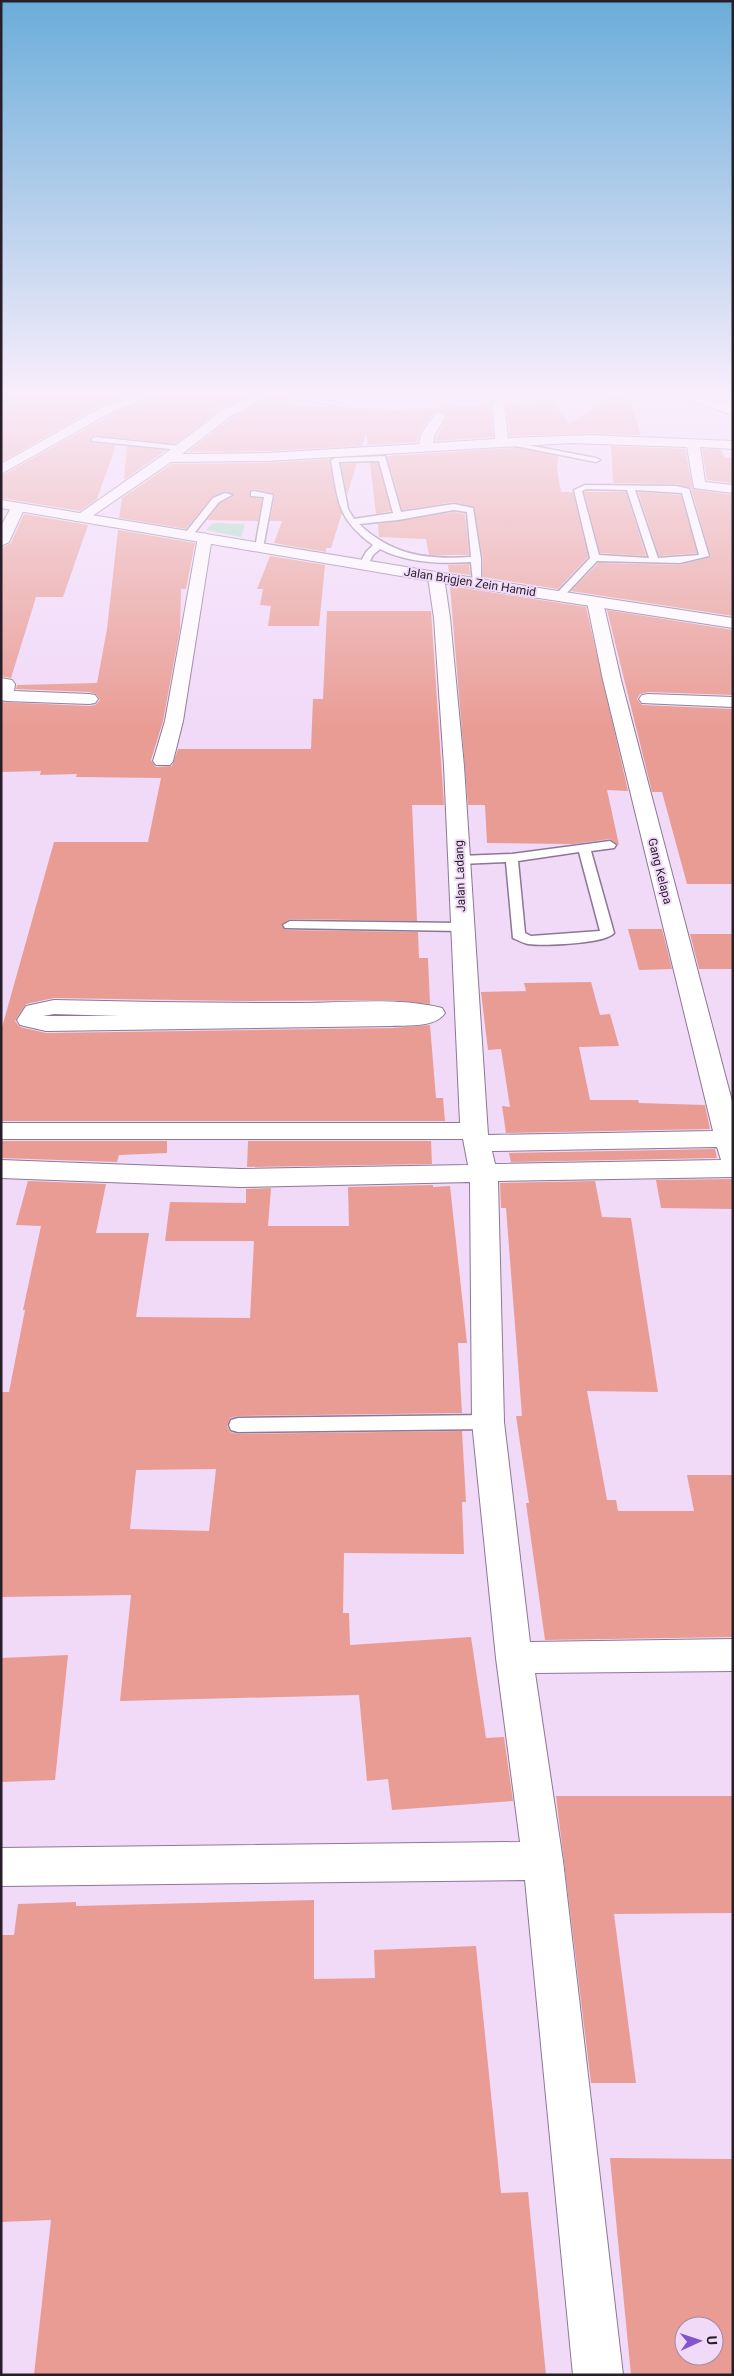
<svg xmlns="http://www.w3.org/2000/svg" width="734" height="2376" viewBox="0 0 734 2376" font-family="Roboto,sans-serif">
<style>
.green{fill:#a6dbbf}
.building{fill:#e99c94;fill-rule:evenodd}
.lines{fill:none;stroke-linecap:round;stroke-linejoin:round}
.service-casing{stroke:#8d7893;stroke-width:3}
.minor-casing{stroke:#8d7893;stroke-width:2}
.primary-casing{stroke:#8d7893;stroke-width:2}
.service{fill:#fff;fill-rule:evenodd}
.minor{fill:#fff;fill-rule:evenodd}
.primary{fill:#fff;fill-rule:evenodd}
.labels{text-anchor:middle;stroke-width:4;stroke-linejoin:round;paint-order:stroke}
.far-street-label{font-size:12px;fill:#271e29;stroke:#f1d9f8}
</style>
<rect width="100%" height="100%" fill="#f1d9f8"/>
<path class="green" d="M213 523 245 524 241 537 206 530Z"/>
<path class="building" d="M1 397H126L99 406 1 462Z
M150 397H248L222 408 175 444 95 435 90 437 92 443 116 445 97 499 80 511 1 498V476L109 416Z
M270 397H287L289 399 280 404 395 410 490 405 493 437 435 441 448 416 440 410 434 412 419 433 417 442 368 445 366 433 362 446 268 451 188 452 232 418Z
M612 397H629L641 435 590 433 510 436 506 404 554 403 569 424Z
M127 446 166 450 124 480Z
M611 446 685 449 693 489 733 495V616L571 591 598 563 680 565 711 557 691 488 676 484 613 483Z
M516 448 558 456 557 469 561 492H573L588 557 558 589 483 577V559L474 507 454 502 402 510 387 456Z
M702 449 721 450 725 458H733V483L707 480Z
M329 459 336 498 342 513 331 548H326V552L274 543 282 521H270L275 494 254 489 249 491 250 497 262 499 258 521 207 520 220 503 234 496 226 491 212 497 186 529 119 518 122 498 172 464 268 463Z
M357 463 347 495 341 464Z
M370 463H378L391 511 376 514Z
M584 492H626L646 556 600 553Z
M638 492 681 495 697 553 659 556Z
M454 512 465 514 469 555H429L426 539 379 537 378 524Z
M24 514 88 525 63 597H36L11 678 1 676V548L11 543Z
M118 530 195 543 186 589H181L180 629 163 721 151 760 156 767 172 766 178 749H311L313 699H323L327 611H431L444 805H412L417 921 290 919 281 925 285 930 418 932 419 958H428L430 1004 390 1000 239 1001 54 998 26 1004 15 1021 20 1027 46 1033 392 1028 430 1025 436 1098H443L445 1121H1V1031L54 842H148L161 778 76 777 77 774 40 775 41 771 1 772V702L89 706 95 705 100 700 96 694 89 692 16 689 17 685 97 683 107 629Z
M270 556 325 565 319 626H268L271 606 260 605 263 589H257Z
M469 564 470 575 449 572 448 565Z
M450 586 586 607 628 791 607 790 619 845 610 839 573 844 487 843 485 805H468Z
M607 610 733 630V695L648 692 640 694 637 699 642 705 733 709V884H687L662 792H652Z
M628 929H662L672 969 639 970Z
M690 934H733V969H699Z
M591 982 600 1015 610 1014 619 1046 579 1047 590 1100H638L639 1103 705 1105 710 1129 506 1133 502 1106 510 1107 501 1049 488 1050 481 992 526 991 524 983Z
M1 1141H167V1153L119 1155 117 1162 1 1158Z
M248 1141H431L432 1164 247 1167Z
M715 1149 717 1158 511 1162 509 1153Z
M733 1179V1209L661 1208 656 1180Z
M28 1181 106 1184 96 1233H149L136 1317 250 1318 254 1241H165L170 1202 246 1203V1189L271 1188 268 1226H349L348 1187 433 1185V1187L450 1186 467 1343H458L462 1413 238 1416 230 1418 227 1426 230 1432 238 1434 462 1431 466 1502H462L464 1554 344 1553 343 1613H349L350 1645 471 1637 486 1738 504 1737 513 1801 392 1810 388 1779 367 1781 359 1695 120 1701 131 1595 1 1597V1392H9L25 1310H23L41 1226 16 1225ZM216 1469 209 1531 130 1529 136 1470Z
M595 1181 602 1217 631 1218 658 1392 587 1391 607 1500H616L618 1511H694L687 1475H733V1637L545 1640 526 1503H529L516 1416H522L506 1208H501L500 1183Z
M68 1655 55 1780 1 1782V1658Z
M556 1796H733V1913L614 1914 636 2083H591Z
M314 1900V1979L375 1978 374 1950 476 1946 501 2193 528 2192 546 2375H34L51 2220 1 2222V1935H14L18 1904 76 1902V1906Z
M610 2158 733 2159V2375H631ZM684 2326H714V2356H684Z"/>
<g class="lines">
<g class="service-casing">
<path id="service" d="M289 397H306L337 403 333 405Z
M95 437 180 446 184 448 180 450 92 441 91 439Z
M507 441 596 458 600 460 596 462 510 445 506 443Z
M385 456 401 512 454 504 473 508 481 559V585L473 583 471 562C442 564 407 563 380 549L373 555 367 567H361L359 565 366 552 373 545C337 519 338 501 331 460L335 458ZM379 461 393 513 354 519 348 509 339 462ZM454 510 467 512 471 557C426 560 392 555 359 524L398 520Z
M585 485 676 486 689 489 709 556 680 563 597 561 563 597H557V593L590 558 574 490ZM586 489 627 490 649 558 599 555 582 491ZM635 490 682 493 699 555 658 558Z
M254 491 273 495 263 548 259 551 255 548 264 497 251 496V492Z
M225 493 232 495 219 502 192 536H186V532L213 498Z
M610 841 616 845 614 848 591 851 614 933C605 944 543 946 528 944 523 943 518 940 513 938L506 862 460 864 454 860 460 856 512 854ZM579 852 600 931 531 936 525 933 518 861Z
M290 921 461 923 468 927 461 931 285 928 283 925Z
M488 1415 495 1417 497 1422 495 1427 488 1429 238 1432 231 1430 229 1425 231 1420 238 1418Z"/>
</g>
<g class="minor-casing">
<path id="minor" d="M131 397H148L108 414 1 474V464L100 408Z
M252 397H268L231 416 182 454 268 453 419 444 421 434 436 413 440 412 446 416 435 434 433 443 495 439 492 402 498 398 504 402 508 438 590 435 733 441V449L700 447 705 482 733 485V493L694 488 687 447 570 443 268 461 171 462 85 521H75L73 518 163 455 223 410Z
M687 397H704L733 407V415L689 400Z
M18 503 25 507 9 542 1 546V526L13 504Z
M205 533 212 537 183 721 173 761 170 765H156L153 761 165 721 198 537Z
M436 572 444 577 450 618 464 766 488 1135 713 1131 603 680 587 602 595 597 603 602 621 680 733 1105V1177L498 1181 504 1422 530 1642 733 1639V1671L535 1673 563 1861 623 2375H573L525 1880 1 1886V1848L520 1842 496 1658 472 1422 470 1182 240 1187 1 1178V1160L240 1169 468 1165 463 1139H1V1123H460L444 766 434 618 428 577ZM717 1147 721 1160 495 1164 492 1151Z
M1 678 12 680 15 684 14 691 89 694 95 695 98 699 95 703 89 704 6 701 1 700Z
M648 694 733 697V707L642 703 639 699 642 695Z
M54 1000C136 1002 219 1003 301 1003 346 1003 397 997 442 1008L445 1013C435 1028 408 1025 392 1026L46 1031 20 1025 17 1020 26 1006ZM54 1014 119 1016H43Z"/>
</g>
<g class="primary-casing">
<path id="primary" d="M1 500 436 572 733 618V628L436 582 1 508Z"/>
</g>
<use href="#service" class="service"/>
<use href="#minor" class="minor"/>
<use href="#primary" class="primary"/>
</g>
<linearGradient id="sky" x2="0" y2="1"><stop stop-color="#6aadd9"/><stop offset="0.54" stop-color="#f9eefc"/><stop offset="1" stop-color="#f9eefc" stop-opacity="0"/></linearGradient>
<rect width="734" height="729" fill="url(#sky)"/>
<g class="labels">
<g class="far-street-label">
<text transform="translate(470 582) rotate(9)" y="4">Jalan Brigjen Zein Hamid</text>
<text transform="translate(660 871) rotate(76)" y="4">Gang Kelapa</text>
<text transform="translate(460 876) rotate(-92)" y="4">Jalan Ladang</text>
</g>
</g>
<rect width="734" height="2376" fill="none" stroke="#271e29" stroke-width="5"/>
<g transform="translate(699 2341) rotate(87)"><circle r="24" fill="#f1d9f8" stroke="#a08ea5"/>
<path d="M0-4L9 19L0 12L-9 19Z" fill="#8354cd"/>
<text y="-8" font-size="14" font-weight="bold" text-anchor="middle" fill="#271e29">U</text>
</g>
</svg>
